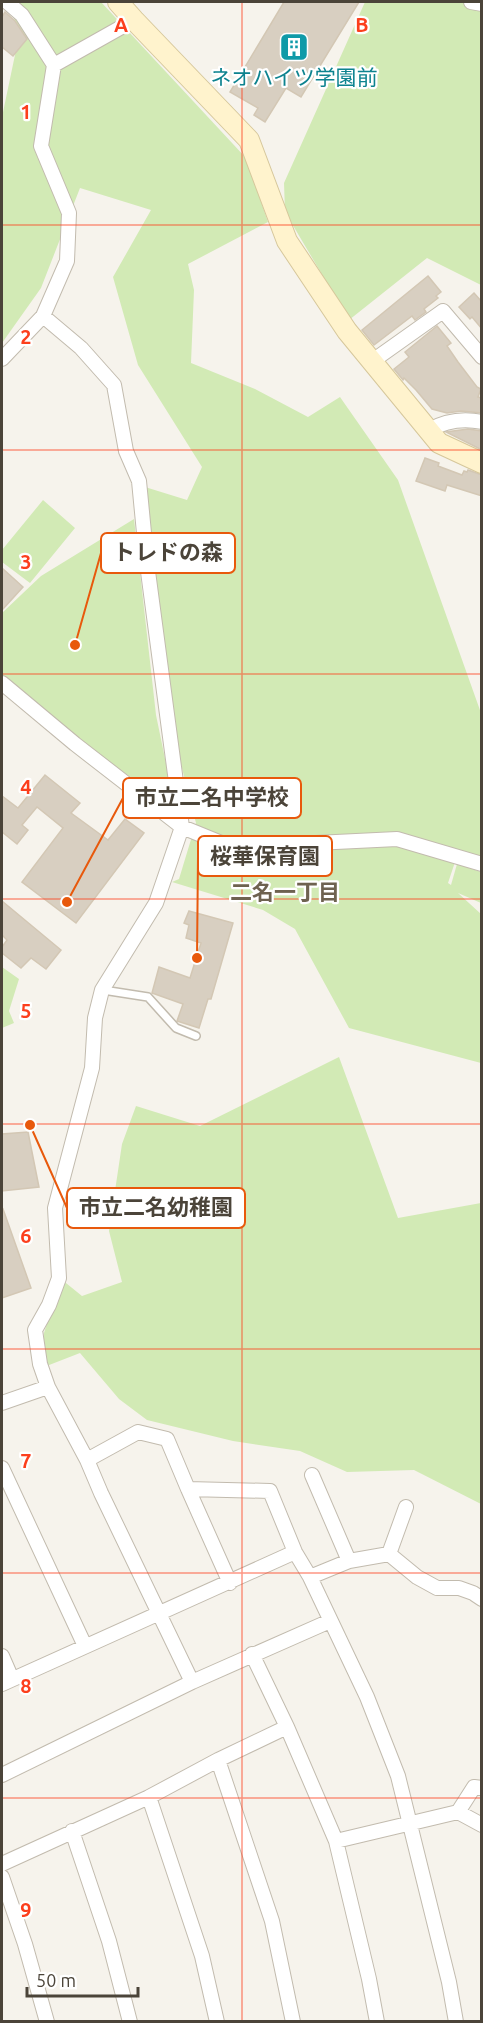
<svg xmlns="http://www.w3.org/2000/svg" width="483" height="2023" viewBox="0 0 483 2023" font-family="Ubuntu,'Noto Sans JP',sans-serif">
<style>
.green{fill:#d2eab5}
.building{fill:#d8cfc1;stroke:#d3c7b4;stroke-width:1.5}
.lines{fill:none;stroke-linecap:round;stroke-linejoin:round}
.lane-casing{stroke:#c2bbae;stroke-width:10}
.street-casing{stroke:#c2bbae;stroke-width:16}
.secondary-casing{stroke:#d6c79b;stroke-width:22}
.lane{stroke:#fff;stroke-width:7}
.street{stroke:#fff;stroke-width:14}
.secondary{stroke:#fff3cd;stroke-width:20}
.grid{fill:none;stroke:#fc3f1d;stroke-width:1.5;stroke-opacity:0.55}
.labels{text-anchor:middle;stroke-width:4.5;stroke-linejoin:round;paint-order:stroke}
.culture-label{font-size:21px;fill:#0d838f;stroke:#fff}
.neighbourhood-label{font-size:22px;font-weight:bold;fill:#6e6250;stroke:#fff}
.grid-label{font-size:20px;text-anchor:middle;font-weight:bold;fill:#fc3f1d;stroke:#fff;stroke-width:4.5;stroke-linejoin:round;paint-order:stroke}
.leader{fill:none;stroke:#e8590c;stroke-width:2}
.callout-dot{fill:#e8590c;stroke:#fff;stroke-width:2}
.callout{fill:#fff;stroke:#e8590c;stroke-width:2}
.callout-label{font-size:22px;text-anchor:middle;font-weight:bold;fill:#4b4439}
</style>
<rect width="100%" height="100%" fill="#f6f3ec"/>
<path class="green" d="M6 2H101L246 158 268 222 188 264 194 290 191 363 255 389 308 417 340 397 398 480 481 713V857L459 850 448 883 451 885 457 864 481 872V903L458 893 481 914V1063L349 1028 295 929 263 910 172 882 179 879 196 823 171 725 167 668 145 487 187 500 202 467 138 365 113 277 151 210 80 188 41 288 2 343V117L20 31Z
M365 2H481V285L427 258 349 320 285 212 284 183Z
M43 500 75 528 30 583 2 562V550Z
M134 519 156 715 175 807 116 767 2 677V613L41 576Z
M2 963V967L19 979 9 1011 14 1023 2 1028Z
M339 1057 398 1218 481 1203V1504L414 1470 347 1472 300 1451 233 1441 147 1420 119 1399 80 1353 44 1367V1333L61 1279 82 1296 122 1282 109 1231 122 1144 136 1106 200 1126Z"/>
<path class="building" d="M284 2H359L301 97 286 88 265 122 254 115 258 108 230 92Z
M5 12 15 21 27 39 13 56 2 47V17Z
M428 276 441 292 436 296 438 298 424 309 426 312 415 320 412 316 374 345 362 330Z
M474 293 482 302V329L472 317 470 319 459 307Z
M437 326 451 343 447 346 458 362 477 387 481 389 478 397 482 398V413L461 411 447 413 432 409 416 390 404 378 403 380 394 369 409 357 405 352Z
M468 429 482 431V450L446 432Z
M425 458 439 463 438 466 462 475 464 471 467 472 468 470 482 475V496L447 485 445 491 416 481Z
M2 568 23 587 2 610Z
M45 775 80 803 71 813 108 840 125 819 144 833 76 923 22 882 63 828 37 807 22 825 28 830 17 844 2 832V796L18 808Z
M2 901 61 950 46 969 31 958 21 968 2 953V947L7 940 2 935Z
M189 911 233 923 211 999H208L199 1028 177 1021 183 1004 152 993 159 967 190 978 201 943 186 938 189 925 184 923Z
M28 1132 39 1187 2 1191V1134Z
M3 1209 31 1288 2 1298V1210Z"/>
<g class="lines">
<g class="lane-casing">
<path id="lane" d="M103 990 148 997 176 1028 196 1036"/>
</g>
<g class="street-casing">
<path id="street" d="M471 2 482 4
M54 65 134 20
M43 316 81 348 114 385 126 451 139 481 147 564 182 827 156 903 102 990 95 1018 92 1068 55 1208 59 1278 49 1305 35 1330 40 1364 48 1387
M2 359 43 316 67 261 69 213 41 146 54 65 22 15 7 2
M374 360 443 311 482 357
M429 430C445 421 463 418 482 422
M2 683 75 744 182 827 231 847 397 839 482 864
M2 1403 48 1387 87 1460 101 1493 192 1682
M87 1460 138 1432 167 1439 188 1489 270 1491 295 1552 310 1577 367 1697 398 1776 449 1982 456 2022
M2 1468 85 1646
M312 1475 349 1561
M188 1489 230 1583
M389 1554 406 1507
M310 1577 349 1561 389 1554 417 1577 437 1588H459L473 1593 482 1599
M252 1654 287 1727 336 1841 369 1979 377 2022
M2 1656 12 1679
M2 1684 295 1552
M218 1760 272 1921 293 2022
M2 1775 192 1682 330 1621
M149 1797 202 1956 217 2022
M458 1812 474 1787 482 1788
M72 1831 109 1941 130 2022
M336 1841 458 1812 482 1825
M2 1864 149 1797 218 1760 287 1727
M2 1877 25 1944 47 2022"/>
</g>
<g class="secondary-casing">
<path id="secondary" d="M118 2 134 20 249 140 287 241 347 331 439 443 482 463"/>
</g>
<use href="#lane" class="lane"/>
<use href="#street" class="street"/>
<use href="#secondary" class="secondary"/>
</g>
<path class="grid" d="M242 2V2022M2 225H482M2 450H482M2 674H482M2 899H482M2 1124H482M2 1349H482M2 1573H482M2 1798H482"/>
<defs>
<g id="building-square" transform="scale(1.5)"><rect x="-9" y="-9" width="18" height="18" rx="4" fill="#0f9aa8" stroke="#fff"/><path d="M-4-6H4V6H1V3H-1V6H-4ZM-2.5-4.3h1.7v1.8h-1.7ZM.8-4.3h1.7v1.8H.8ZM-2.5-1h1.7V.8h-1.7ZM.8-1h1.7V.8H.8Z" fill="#fff"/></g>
</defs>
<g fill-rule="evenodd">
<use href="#building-square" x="294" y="47"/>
</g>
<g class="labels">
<g class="culture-label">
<text x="294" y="85">ネオハイツ学園前</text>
</g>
<g class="neighbourhood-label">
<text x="285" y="900">二名一丁目</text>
</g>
</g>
<g class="grid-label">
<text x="121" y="32">A</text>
<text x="362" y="32">B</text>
<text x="26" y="119">1</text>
<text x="26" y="344">2</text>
<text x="26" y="569">3</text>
<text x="26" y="794">4</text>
<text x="26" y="1018">5</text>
<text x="26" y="1243">6</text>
<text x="26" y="1468">7</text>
<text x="26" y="1693">8</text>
<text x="26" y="1917">9</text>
</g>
<path class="leader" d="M75 645L101 553M67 902L123 798M197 958L198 856M30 1125L67 1208"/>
<g class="callout-dot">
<circle cx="75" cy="645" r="6"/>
<circle cx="67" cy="902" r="6"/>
<circle cx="197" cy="958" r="6"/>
<circle cx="30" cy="1125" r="6"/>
</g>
<g class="callout">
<rect x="101" y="533" width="134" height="40" rx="6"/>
<rect x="123" y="778" width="178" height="40" rx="6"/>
<rect x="198" y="836" width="134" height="40" rx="6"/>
<rect x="67" y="1188" width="178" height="40" rx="6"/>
</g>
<g class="callout-label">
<text x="168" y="560">トレドの森</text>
<text x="212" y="805">市立二名中学校</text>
<text x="265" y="864">桜華保育園</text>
<text x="156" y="1215">市立二名幼稚園</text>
</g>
<rect width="483" height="2023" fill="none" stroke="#4b4439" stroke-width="6"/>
<path d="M27 1987v9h111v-9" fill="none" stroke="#4b4439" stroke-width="3"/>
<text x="36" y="1987" font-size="18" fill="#4b4439" stroke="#ffffff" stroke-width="4.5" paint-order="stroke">50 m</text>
</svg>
